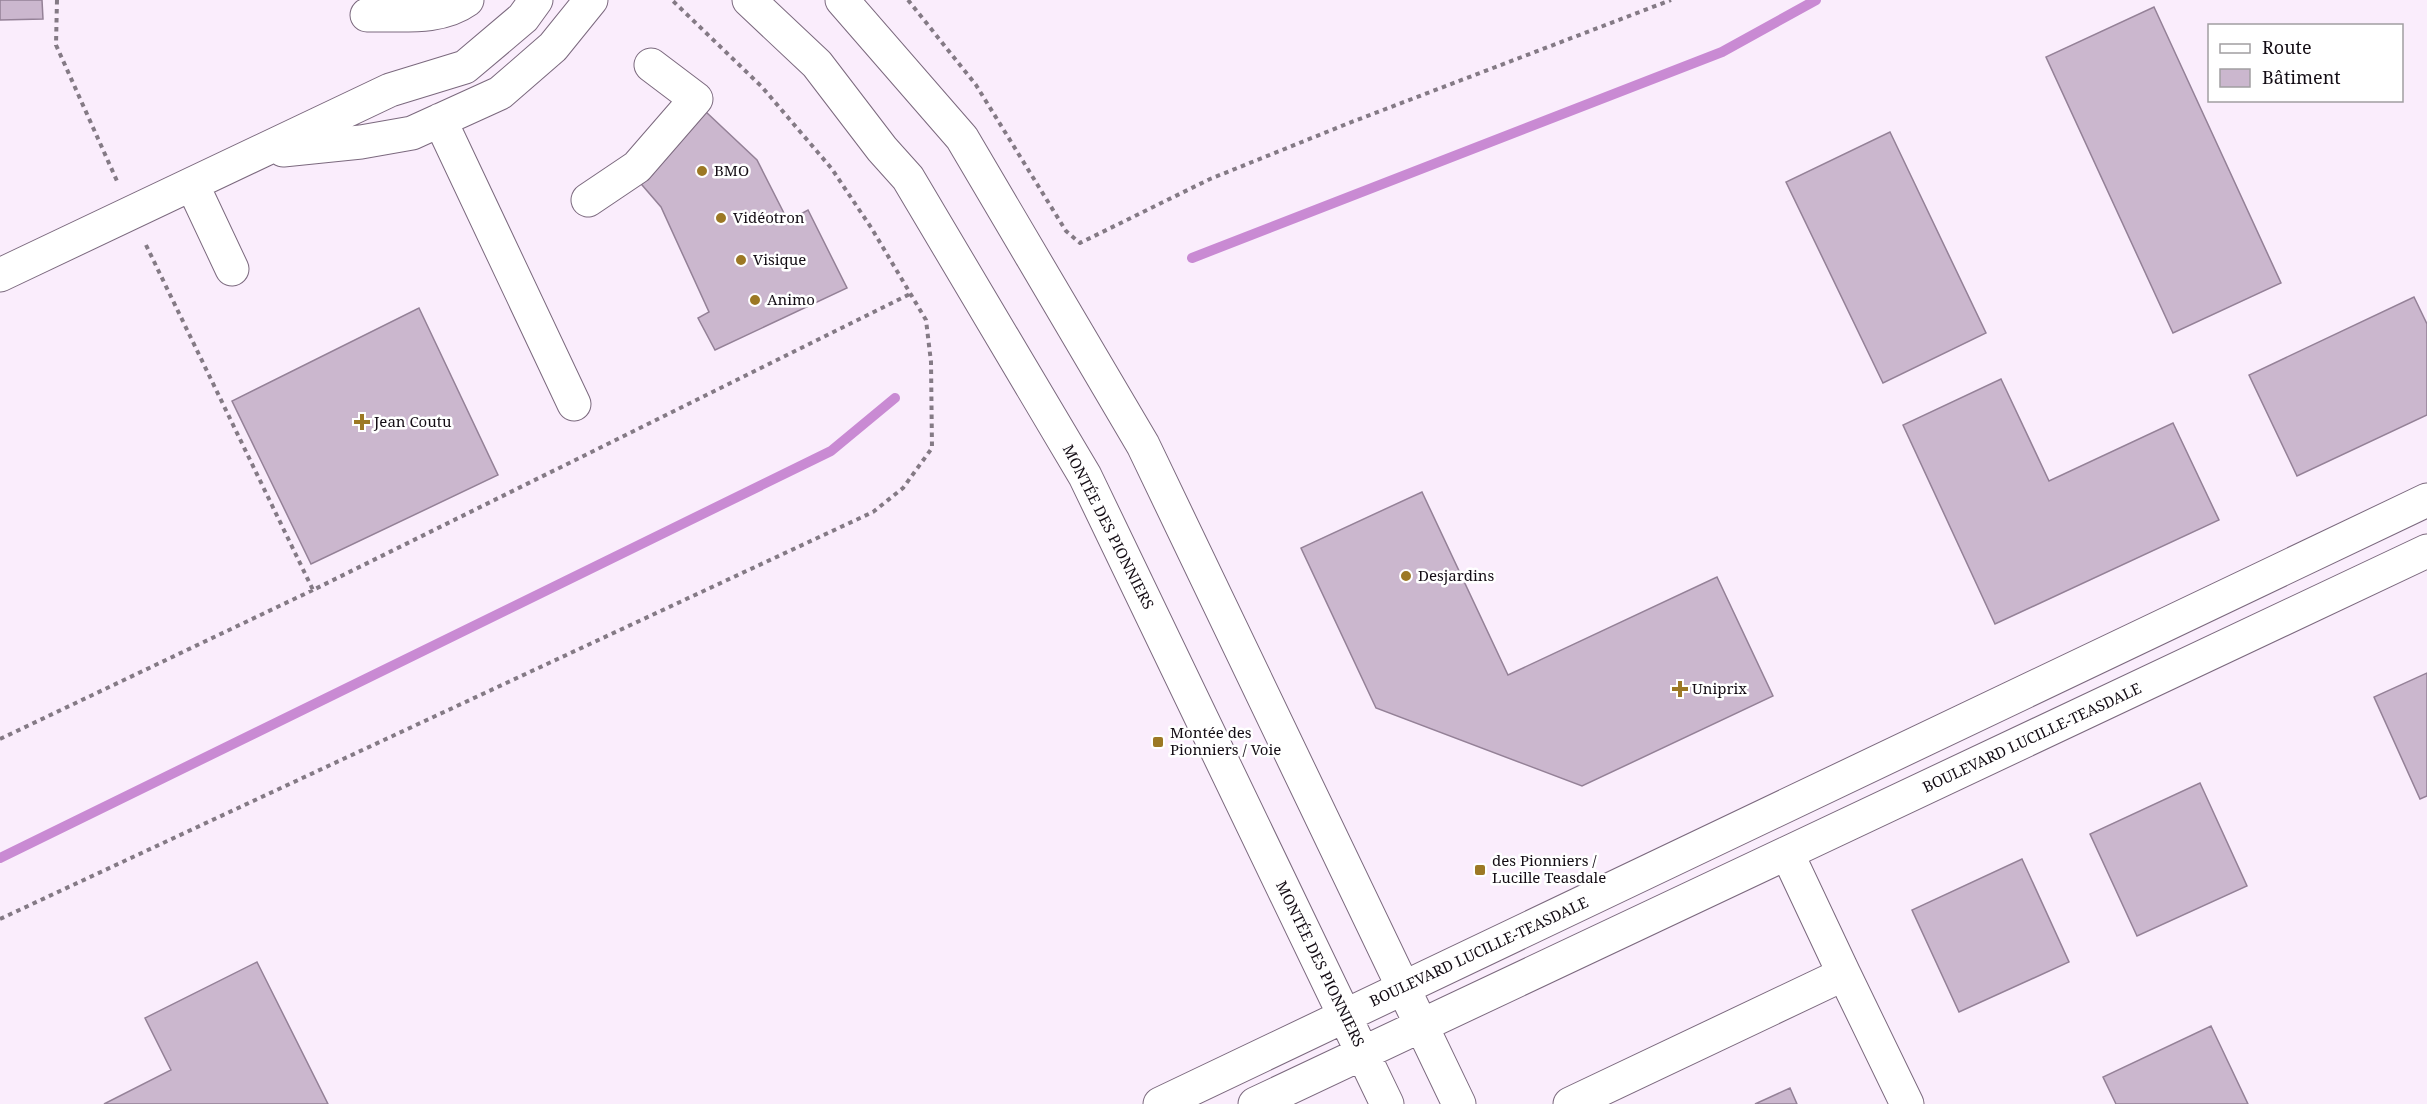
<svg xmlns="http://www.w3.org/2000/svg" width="2427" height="1104" viewBox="0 0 2427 1104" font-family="'Noto Serif',serif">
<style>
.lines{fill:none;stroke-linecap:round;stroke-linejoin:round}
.stream{stroke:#c98ad3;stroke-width:10}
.building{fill:#cbb7ce;stroke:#948197;stroke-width:1.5}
.minor-casing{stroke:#7b697e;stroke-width:35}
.path{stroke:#847a85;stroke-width:4;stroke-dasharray:4.5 4.5;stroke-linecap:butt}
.minor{stroke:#fff;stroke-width:33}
.poi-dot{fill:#9c7824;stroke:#fff;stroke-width:2}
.labels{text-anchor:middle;stroke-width:5;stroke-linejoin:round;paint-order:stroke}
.poi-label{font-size:15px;fill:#140d15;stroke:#fff;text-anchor:start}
.street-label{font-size:15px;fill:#140d15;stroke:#fff}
</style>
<rect width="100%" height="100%" fill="#faedfc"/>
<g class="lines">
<path class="stream" d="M1192 258 1722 52 1816 0
M0 858 831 451 895 398"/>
</g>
<path class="building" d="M0 0H42L43 19 0 20Z
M2154 7 2281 283 2173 333 2046 57Z
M705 111 757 160 788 221 808 210 847 288 715 350 698 318 709 312 661 207 636 178Z
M1890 132 1986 333 1883 383 1786 182Z
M2414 297 2427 324V415L2297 476 2249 375Z
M419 308 498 475 311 564 232 401Z
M2001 379 2049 481 2173 423 2219 520 1995 624 1903 425Z
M1422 492 1508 675 1717 577 1773 696 1582 786 1376 708 1301 548Z
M2427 673V796L2420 799 2374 697Z
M2200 783 2247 886 2137 936 2090 834Z
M2022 859 2069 962 1959 1012 1912 910Z
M257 962 328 1104H104L171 1070 145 1018Z
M2211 1026 2248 1104H2116L2103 1077Z
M1790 1088 1797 1104H1755Z"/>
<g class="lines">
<g class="minor-casing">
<path id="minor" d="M749 0 817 64 882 149 908 178 1085 476 1387 1104
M842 0 962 138 1143 445 1459 1104
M367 15C401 14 439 20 467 0
M440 120 574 404
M283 150 361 142 412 133 500 93 553 47 591 0
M192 184 232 269
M588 200 637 167 696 99 651 65
M0 275 390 90 465 67 523 18 536 0
M1787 853 1844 974
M1160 1104 2427 500
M1255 1104 2427 551
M1570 1104 1844 974 1907 1104"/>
</g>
<path class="path" d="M57 0 56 45 117 181
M908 0 976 85 1066 231 1080 243 1210 179 1349 123 1671 0
M146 245 313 590 910 294
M0 739 313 590
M0 919 873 512 903 488 932 448 931 362 926 320 872 229 832 169 762 87 672 0"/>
<use href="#minor" class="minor"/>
</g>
<g class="poi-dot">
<circle cx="702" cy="171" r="6"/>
<circle cx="721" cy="218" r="6"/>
<circle cx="741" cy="260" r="6"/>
<circle cx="755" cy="300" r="6"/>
<path d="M359 413h6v6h6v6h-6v6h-6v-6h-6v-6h6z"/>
<circle cx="1406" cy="576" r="6"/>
<path d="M1677 680h6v6h6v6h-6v6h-6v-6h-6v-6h6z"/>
<rect x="1152" y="736" width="12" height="12" rx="3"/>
<rect x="1474" y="864" width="12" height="12" rx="3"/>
</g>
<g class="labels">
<g class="poi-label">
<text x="714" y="176">BMO</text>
<text x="733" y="223">Vidéotron</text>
<text x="753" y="265">Visique</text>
<text x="767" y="305">Animo</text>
<text x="374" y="427">Jean Coutu</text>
<text x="1418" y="581">Desjardins</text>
<text x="1692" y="694">Uniprix</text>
<text x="1170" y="738">Montée des<tspan x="1170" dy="17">Pionniers / Voie</tspan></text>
<text x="1492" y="866">des Pionniers /<tspan x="1492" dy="17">Lucille Teasdale</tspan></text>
</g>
<g class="street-label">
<text transform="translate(1108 527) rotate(63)" y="5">MONTÉE DES PIONNIERS</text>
<text transform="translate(2032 738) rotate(-25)" y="5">BOULEVARD LUCILLE-TEASDALE</text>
<text transform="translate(1479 952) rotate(-25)" y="5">BOULEVARD LUCILLE-TEASDALE</text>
<text transform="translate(1320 964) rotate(64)" y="5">MONTÉE DES PIONNIERS</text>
</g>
</g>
<rect x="2208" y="24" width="195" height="78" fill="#ffffff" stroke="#a19ea1" stroke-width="1.5"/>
<rect x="2220" y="44" width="30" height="9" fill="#ffffff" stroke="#a19ea1" stroke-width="1.5"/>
<text x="2262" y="54" font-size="18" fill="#140d15">Route</text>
<rect x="2220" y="69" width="30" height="18" fill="#cbb7ce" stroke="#a19ea1" stroke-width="1.5"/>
<text x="2262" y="84" font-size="18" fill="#140d15">Bâtiment</text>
</svg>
